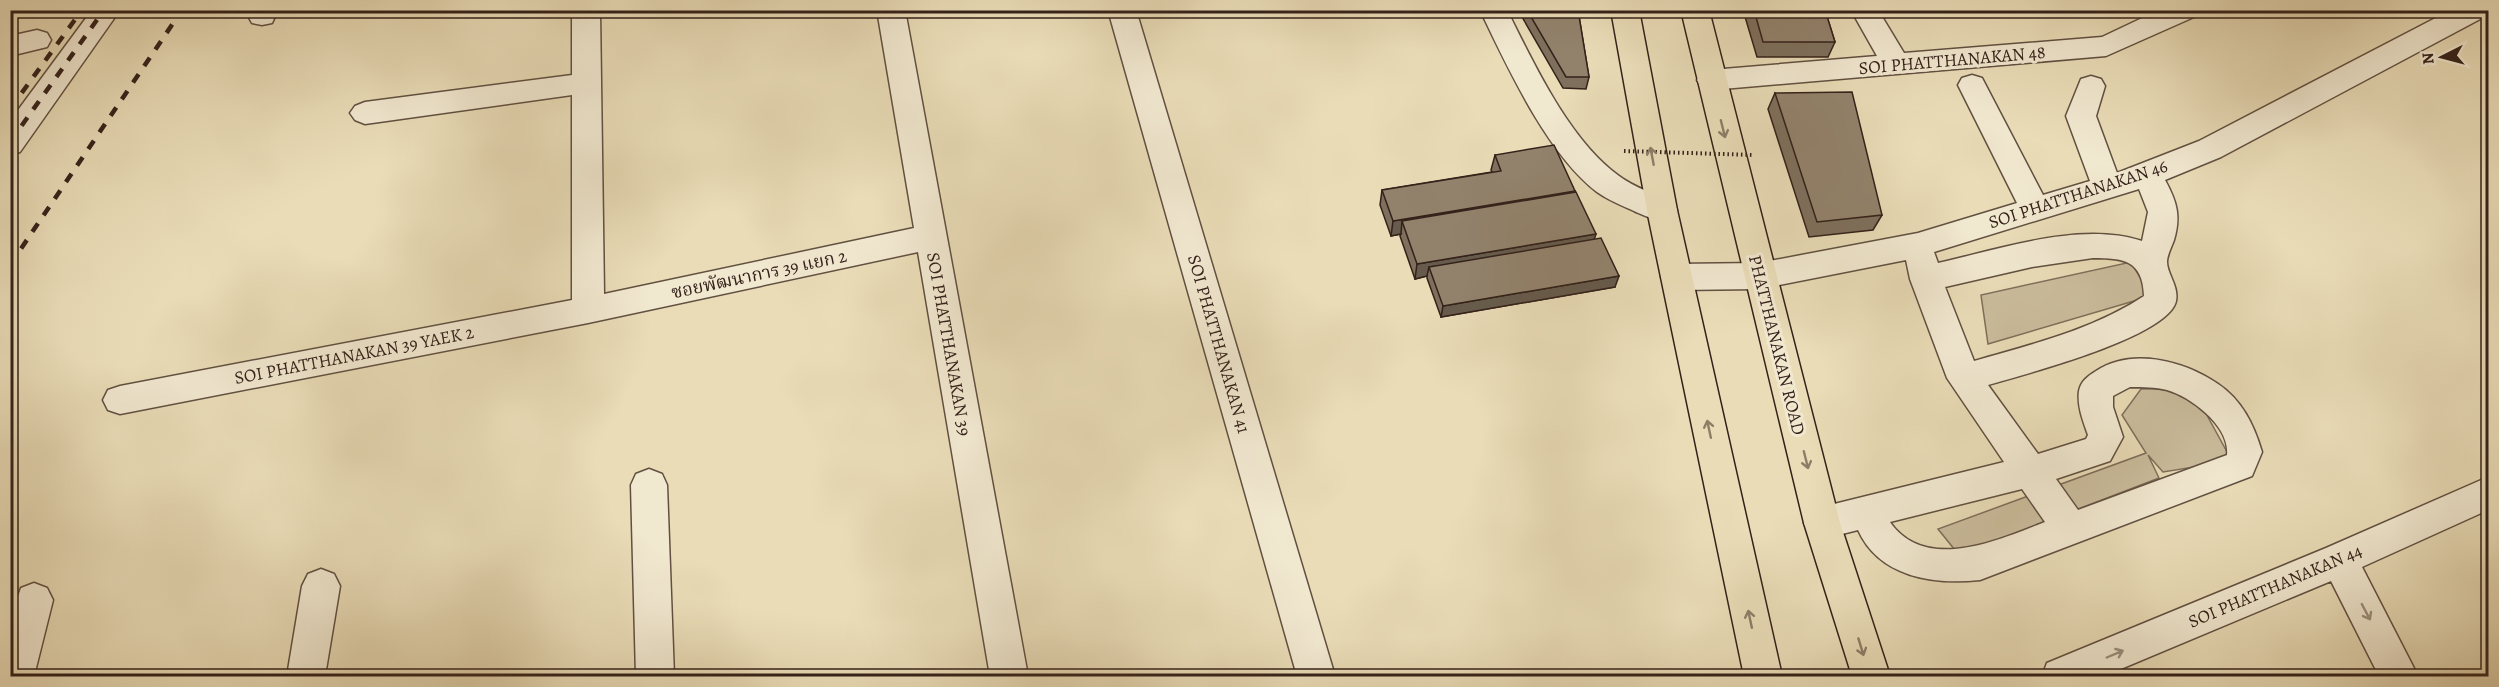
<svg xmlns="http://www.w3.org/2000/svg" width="2499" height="687" viewBox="0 0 2499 687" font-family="Alegreya,'Noto Serif Thai',serif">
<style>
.green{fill:#cabc9c;stroke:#7f6e5b;stroke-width:1.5}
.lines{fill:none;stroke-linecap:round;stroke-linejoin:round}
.minor-casing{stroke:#615041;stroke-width:3}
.major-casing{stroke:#34211a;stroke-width:3}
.minor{fill:#f1e8d0;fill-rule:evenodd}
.major{fill:#e9dcb7;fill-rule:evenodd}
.rail{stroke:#34211a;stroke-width:4.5;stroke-dasharray:10 10;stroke-linecap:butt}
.path-bridge{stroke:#34211a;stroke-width:4;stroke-dasharray:1.5 3;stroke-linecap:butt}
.wall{fill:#7e705d;stroke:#34211a;stroke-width:1.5}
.shaded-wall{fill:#665b4c;stroke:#34211a;stroke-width:1.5}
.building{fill:#92826c;stroke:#34211a;stroke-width:1.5}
.oneway{stroke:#8e7e68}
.oneway2{stroke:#9c8e7e}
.labels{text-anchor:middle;stroke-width:6;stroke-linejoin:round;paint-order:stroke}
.street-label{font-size:18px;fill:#34211a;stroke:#f1e8d0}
</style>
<rect width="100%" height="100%" fill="#e9dcb7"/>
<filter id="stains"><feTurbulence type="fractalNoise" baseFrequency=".00333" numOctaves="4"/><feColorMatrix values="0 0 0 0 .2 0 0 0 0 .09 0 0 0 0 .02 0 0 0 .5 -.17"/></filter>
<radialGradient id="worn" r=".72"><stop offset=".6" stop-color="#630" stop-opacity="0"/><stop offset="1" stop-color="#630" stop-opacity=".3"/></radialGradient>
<path class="green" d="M2131 262 2151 296 1988 344 1981 295Z
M2192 388 2232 461 2163 472 2148 455 2159 478 1959 555 1938 529 2146 453 2122 415 2141 389Z"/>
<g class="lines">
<g class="minor-casing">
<path id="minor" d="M92 10H120L20 152 10 155V121Z
M251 10H278L272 23 262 25 252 23 248 16Z
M572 10H600L604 294 914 228 877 10H905L1028 676H990L918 252 588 323 120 414 108 410 103 400 108 390 120 386 572 300V95L365 124 355 120 350 113 355 106 365 102 572 75Z
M1108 10H1136L1335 676H1297Z
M1480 10H1507C1534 64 1569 140 1619 176 1635 188 1655 194 1673 202L1677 210 1673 218C1658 223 1648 217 1634 211 1621 205 1608 200 1597 192 1547 154 1507 66 1480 10Z
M1851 10H1878L1904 53 2102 37 2159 10H2197L2194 17 2106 56 1711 90 1701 87 1697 80 1701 73 1711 70 1877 56Z
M2451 10H2487L2484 17 2221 157 2165 180C2177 202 2181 216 2174 240 2172 246 2167 255 2167 262 2167 274 2179 286 2176 301 2169 337 2022 375 1988 385L2038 454 2086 439 2088 435C2083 421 2077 406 2079 391 2081 381 2088 376 2096 371 2132 347 2185 361 2218 384 2242 400 2254 425 2262 452L2252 476 1980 580C1933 585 1879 577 1858 530L1822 539 1809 534 1804 523 1809 512 1822 507 2004 462 1947 378 1910 279 1906 260 1759 289 1677 290 1666 286 1661 277 1666 268 1677 264 1759 263 1918 233 2017 203 1958 85 1962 78 1972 75 1982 78 2043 195 2090 181 2066 116 2081 79 2091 76 2101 79 2105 86 2096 116 2117 173 2199 141ZM2139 189 2148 212 2142 241C2081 221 2000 249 1938 263L1934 252ZM2093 258C2123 258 2143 260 2144 296 2092 330 2033 344 1974 361L1945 287 2032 267ZM2130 387C2143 387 2155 387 2167 390 2191 397 2230 426 2227 455L2078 510 2056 479 2110 461 2123 437 2113 407V396ZM2022 489 2045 522C2001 539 1926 574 1890 522Z
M37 30 47 33 51 40 47 47 10 56V36Z
M649 469 662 474 667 485 674 676H636L631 485 636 474Z
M2488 477V510L2362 567 2418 676H2379L2331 581 2104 676H2042L2047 663 2326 548Z
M321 569 334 574 340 586 325 676H287L302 586 308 574Z
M34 583 47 588 53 600 34 676H10V619L21 588Z"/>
</g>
<g class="major-casing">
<path id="major" d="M1611 10H1639L1677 210 1782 676H1744L1647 210Z
M1681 10H1709L1840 523 1890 676H1852L1804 523Z"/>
</g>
<use href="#minor" class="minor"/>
<use href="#major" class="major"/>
<path class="rail" d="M10 109 82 10
M10 142 104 10
M10 265 182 10"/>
<path class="path-bridge" d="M1624 151 1754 155"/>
</g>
<path class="wall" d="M1518 10H1578L1589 77 1586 89 1563 88Z
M1743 10H1825L1835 42 1828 57H1757Z
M1775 93 1882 215 1873 230 1809 237 1768 109Z
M1495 155 1574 193 1615 287 1441 317 1427 278V276L1415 279 1400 236 1401 234 1391 236 1380 205 1382 190 1492 172 1491 170Z"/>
<path class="shaded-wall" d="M1575 191 1570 206 1402 221 1401 234 1391 236 1393 221Z
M1596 234 1591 249 1429 267 1427 276 1415 279 1417 264Z
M1619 276 1615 287 1441 317 1443 306Z"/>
<path class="building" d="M1527 10H1578L1589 77H1566Z
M1754 10H1825L1835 42H1763Z
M1852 92 1882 215 1817 222 1775 93Z
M1554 145 1575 191 1393 221 1382 190 1501 171 1495 155Z
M1576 192 1596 234 1417 264 1402 221Z
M1601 238 1619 276 1443 306 1429 267Z"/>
<defs><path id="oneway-shaft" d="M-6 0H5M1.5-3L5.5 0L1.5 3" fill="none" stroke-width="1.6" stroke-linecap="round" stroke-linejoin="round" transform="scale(1.5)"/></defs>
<g class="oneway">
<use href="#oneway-shaft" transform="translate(1723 129) rotate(76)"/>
<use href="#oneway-shaft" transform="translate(1652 156) rotate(-101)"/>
<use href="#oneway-shaft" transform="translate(1709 429) rotate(-102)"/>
<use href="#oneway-shaft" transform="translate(1806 460) rotate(76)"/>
<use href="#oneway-shaft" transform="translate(1750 619) rotate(-102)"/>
<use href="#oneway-shaft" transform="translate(1861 647) rotate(73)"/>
</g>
<g class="oneway2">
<use href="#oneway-shaft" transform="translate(2366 612) rotate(62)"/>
<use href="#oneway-shaft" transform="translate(2115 654) rotate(-23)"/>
</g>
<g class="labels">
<g class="street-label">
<text transform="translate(1952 60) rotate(-5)" y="6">SOI PHATTHANAKAN 48</text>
<text transform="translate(2078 194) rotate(-18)" y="6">SOI PHATTHANAKAN 46</text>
<text transform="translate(759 274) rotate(-12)" y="6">ซอยพัฒนาการ 39 แยก 2</text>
<text transform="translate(949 344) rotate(80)" y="6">SOI PHATTHANAKAN 39</text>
<text transform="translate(1219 344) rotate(74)" y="6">SOI PHATTHANAKAN 41</text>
<text transform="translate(1777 345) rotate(76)" y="6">PHATTHANAKAN ROAD</text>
<text transform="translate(354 355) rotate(-11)" y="6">SOI PHATTHANAKAN 39 YAEK 2</text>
<text transform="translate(2275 586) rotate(-23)" y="6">SOI PHATTHANAKAN 44</text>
</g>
</g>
<rect width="2499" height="687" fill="none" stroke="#e9dcb7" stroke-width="36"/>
<rect x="12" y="12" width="2475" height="663" fill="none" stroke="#34211a" stroke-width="3"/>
<rect x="18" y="18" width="2463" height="651" fill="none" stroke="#34211a" stroke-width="1.5"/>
<g transform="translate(2442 57) rotate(264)" stroke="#f1e8d0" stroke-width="4.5" paint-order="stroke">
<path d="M0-4.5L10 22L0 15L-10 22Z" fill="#34211a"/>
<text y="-9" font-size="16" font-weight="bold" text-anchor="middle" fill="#34211a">N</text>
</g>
<rect width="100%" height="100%" filter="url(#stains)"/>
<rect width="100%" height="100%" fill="url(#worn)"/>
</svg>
